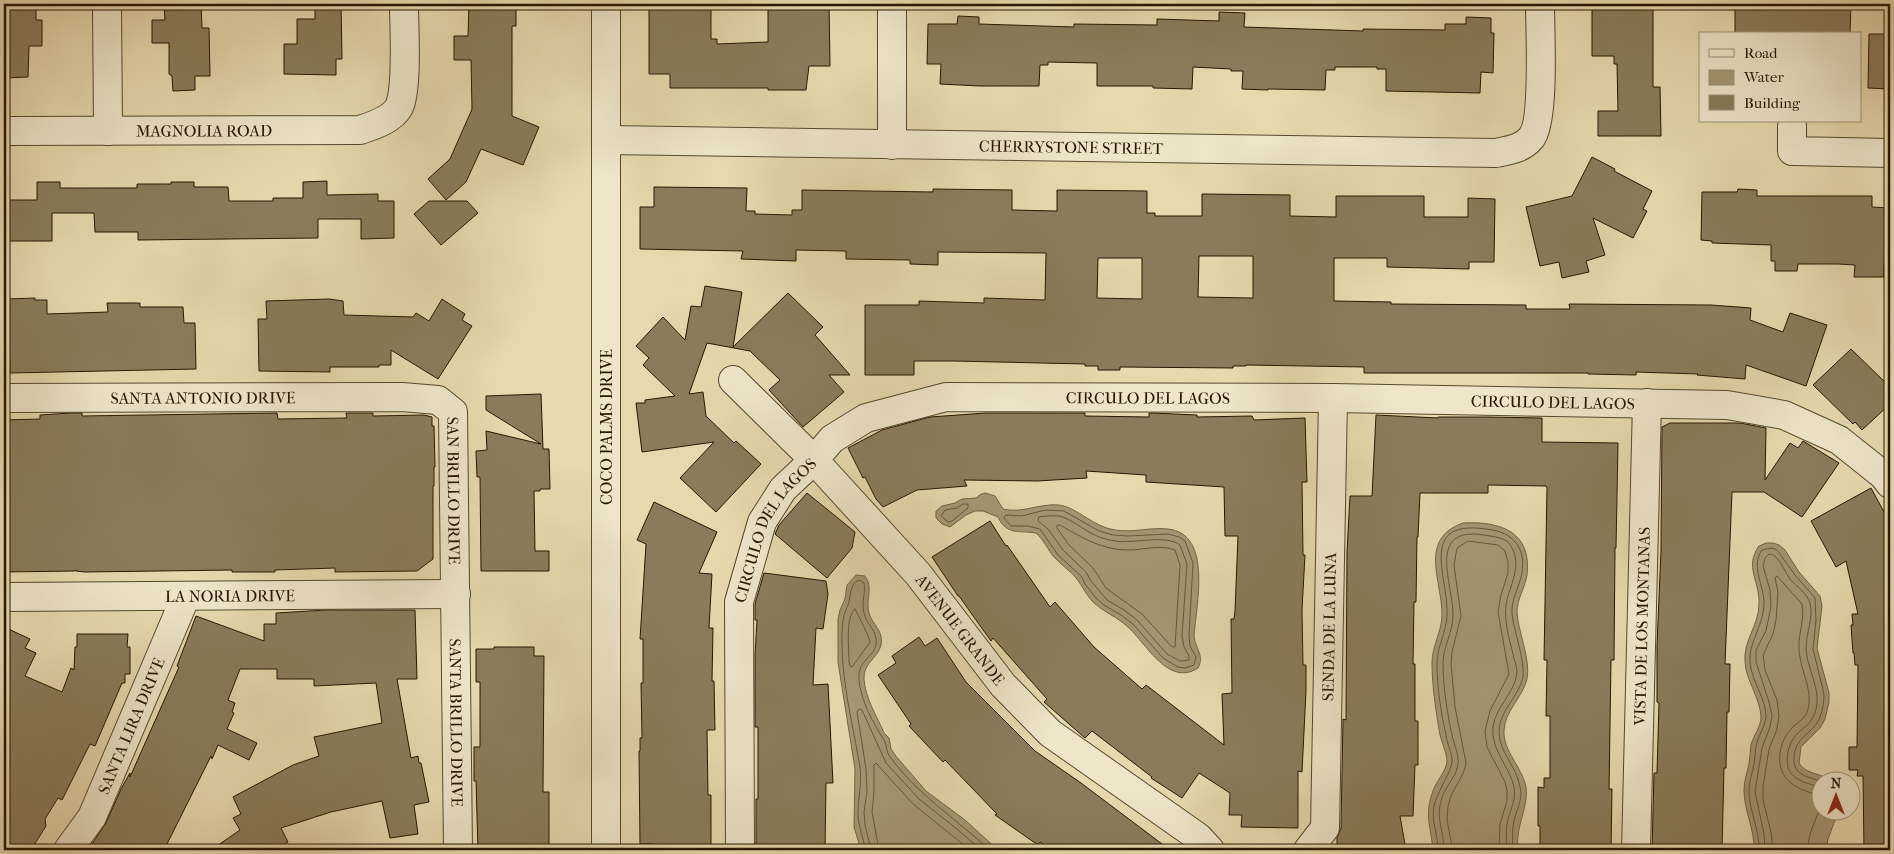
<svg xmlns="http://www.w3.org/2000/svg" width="1894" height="854" viewBox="0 0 1894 854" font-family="'IM FELL French Canon',serif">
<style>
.water{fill:#a59774;stroke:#726446}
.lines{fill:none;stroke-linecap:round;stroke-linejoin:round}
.shore{stroke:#66573b;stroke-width:1}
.building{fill:#8a7c5b;stroke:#261702;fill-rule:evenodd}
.minor-casing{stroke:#56482d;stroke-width:30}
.minor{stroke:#efe6ca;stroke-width:28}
.labels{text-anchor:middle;stroke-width:5;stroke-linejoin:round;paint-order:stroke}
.street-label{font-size:16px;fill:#261702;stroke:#efe6ca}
</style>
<rect width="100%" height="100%" fill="#e7d9ae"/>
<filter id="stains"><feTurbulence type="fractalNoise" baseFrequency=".004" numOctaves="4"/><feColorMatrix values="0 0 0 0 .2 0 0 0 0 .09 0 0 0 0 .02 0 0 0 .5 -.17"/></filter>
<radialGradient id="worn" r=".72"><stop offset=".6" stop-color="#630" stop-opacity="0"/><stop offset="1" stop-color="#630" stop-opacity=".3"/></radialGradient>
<path class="water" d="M985 493 995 496 1003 509C1022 514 1040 503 1059 505 1077 507 1093 527 1115 530 1133 533 1150 527 1168 529 1213 534 1196 605 1194 636 1195 648 1205 656 1198 668 1169 687 1147 645 1129 628 1118 617 1103 612 1092 601 1086 594 1082 586 1077 579 1071 571 1061 565 1054 557 1048 550 1044 540 1036 533 1019 530 1007 536 998 517L983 511H975L966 515 950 527 942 524 936 518V511L942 506 955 503 962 499 976 498 981 494Z
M1463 523C1501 521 1532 532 1527 575 1525 588 1517 599 1517 612 1518 632 1531 660 1527 679 1523 697 1504 712 1504 731 1503 751 1522 767 1526 787 1529 807 1515 826 1518 850H1433C1431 828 1424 814 1433 791 1436 781 1447 771 1447 760 1446 751 1442 743 1440 735 1436 712 1432 686 1432 663 1432 646 1442 631 1442 615 1442 580 1418 539 1463 523Z
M1766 543H1773L1779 545 1785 550 1799 572 1820 596 1822 606 1817 648 1829 693V702L1825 719 1820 728 1801 747 1799 763C1806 775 1820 772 1830 781L1822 782V812H1838L1828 839 1826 850H1754C1755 830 1744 811 1744 790 1744 781 1747 773 1749 764 1750 758 1750 751 1751 745 1753 736 1761 727 1761 717 1760 697 1746 681 1745 662 1743 641 1759 625 1759 604 1760 581 1744 567 1759 546Z
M856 575 865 576C874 588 865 600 869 613 872 625 884 630 881 645 878 658 863 663 864 679 865 698 877 716 884 733L889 738 891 749 895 755 926 791 965 820 998 850H861L854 827 855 769 838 662V619L840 610 845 599 847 585Z"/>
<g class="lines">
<path class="shore" d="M963 504H968V508L952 521 948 522 941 516 945 510 957 508Z
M1046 510 1064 511 1099 531 1113 535 1128 536 1168 534 1179 537 1185 541 1193 563 1189 635 1190 646 1196 657 1194 665 1185 668 1178 667 1163 658 1133 624 1121 615 1104 605 1096 598 1085 584 1082 577 1058 555 1040 529 1028 526H1011L1004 518 1006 515 1021 516Z
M1047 516C1052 516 1058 515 1063 517 1082 525 1091 538 1115 541 1133 544 1166 534 1180 545L1187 564 1182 636 1184 647 1189 656V660L1180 661 1167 654 1137 620 1124 610 1107 600 1091 581 1086 572 1063 550 1048 529 1038 521 1039 517Z
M1058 525H1060C1083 538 1102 550 1129 550 1144 550 1160 544 1175 550L1180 565 1175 647H1172L1142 614 1106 588 1093 568 1069 545 1057 528Z
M855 609C857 613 870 638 870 642L852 667 850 666 849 661C849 648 845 617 855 609Z
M865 850C864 838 858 826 858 813 858 798 862 783 860 767 852 719 838 669 843 620 844 613 847 608 849 602 851 593 850 583 860 580L864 583C866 593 861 603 864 613 866 624 878 631 876 644 874 658 857 660 859 680 861 701 873 723 884 740 887 745 886 752 890 757 916 793 957 820 990 850
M871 850 865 825 864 812 867 792 866 769 857 712 859 709 862 710 886 763 919 799 957 829 981 850
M879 850 872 812 874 792V765L876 763 913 804 970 850
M1438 850C1438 834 1431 822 1434 806 1437 792 1452 771 1452 761 1452 752 1447 744 1446 735 1441 713 1437 687 1437 664 1437 647 1446 633 1447 616 1449 576 1415 516 1492 530 1517 534 1527 553 1521 577 1518 589 1511 601 1512 614 1514 631 1525 661 1523 677 1519 696 1499 711 1499 732 1499 752 1517 767 1520 787 1523 798 1518 806 1515 817 1512 827 1512 839 1513 850
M1444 850C1444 828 1434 818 1443 795 1447 785 1457 775 1458 764 1459 754 1454 745 1452 735 1447 712 1443 686 1443 663 1443 647 1453 632 1453 615 1453 583 1426 526 1484 535 1494 537 1506 537 1511 546 1523 566 1509 586 1506 605 1504 620 1509 639 1513 654 1514 660 1517 666 1517 672 1516 692 1495 707 1493 727 1491 750 1509 766 1514 787 1517 800 1509 811 1507 824 1506 832 1506 842 1507 850
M1452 850C1451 830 1443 821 1450 799 1454 787 1464 777 1466 763L1455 707 1451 664 1452 652 1461 616 1454 565 1457 548 1468 541 1498 545 1505 551 1508 562V573L1501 595 1498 612 1509 674 1490 711 1485 731 1487 747 1505 782 1507 790V801L1500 824 1499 850
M1759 850C1760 830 1749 811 1749 791 1749 782 1752 773 1754 765 1755 759 1755 752 1756 746 1758 736 1765 727 1766 717 1766 698 1752 682 1750 663 1748 643 1763 627 1764 605 1765 587 1750 566 1762 550L1772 548 1777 550 1795 575 1815 598 1816 620 1813 649 1824 694C1824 701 1823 710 1820 717 1813 735 1794 736 1794 759 1794 765 1795 769 1800 773 1806 778 1814 778 1822 782
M1765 850 1764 834 1755 792 1762 748 1770 727 1772 716 1769 702 1756 662V650L1766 631 1771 606 1770 590 1763 566 1765 558 1769 554C1773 555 1772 554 1776 557 1782 563 1785 572 1790 579 1797 587 1807 593 1810 603 1814 617 1806 633 1806 648 1807 671 1824 693 1814 715 1811 723 1805 727 1799 732 1790 739 1785 756 1788 767 1793 783 1810 782 1822 789
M1773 850 1771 832 1763 800V787L1769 749 1777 729 1779 716 1777 700 1765 670 1763 655 1773 634 1776 620 1778 592 1775 578 1777 576 1802 604C1805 619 1798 634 1799 649 1800 670 1813 689 1808 709 1806 719 1797 722 1791 729 1778 743 1774 770 1791 783 1801 791 1812 792 1822 798
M1807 850 1810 834 1822 802"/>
</g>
<path class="building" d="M9 4H36V20H42V46H29L28 77 4 78V36H9Z
M164 4H201L202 28H209L210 76H195V90L173 91 172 76 169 74V43H152V20H165Z
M315 4H341L342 59H336V75L284 74V44H297V19H315Z
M469 4H516V26H512V116L539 127 523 165 481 149 466 182 446 200 428 179 450 159 472 109 471 60H454V36H468Z
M649 4H711V39H717V44L768 42V4H829L830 66H809L806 90H768V88H670V74H649Z
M1592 4H1653V87H1660L1661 136H1598V111H1618L1617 64H1614V56H1592Z
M1735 4H1851L1850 34H1735Z
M1219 12 1245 13 1244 27 1363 31V29L1445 30V24H1466V17L1491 18V33H1494L1493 73 1481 72 1480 93 1386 91V69H1377V67H1335V70H1326L1325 90 1268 89V90L1242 89 1243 71H1231V69L1193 67 1192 89 1153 88V86H1097V63L1048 62V65H1040L1039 86H980L940 84 941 64H927L928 24H957L958 16 979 17V24L1074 27V24L1157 25V19L1219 21Z
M1869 34H1890L1889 89 1868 88Z
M1592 157 1615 169 1614 171 1652 191 1643 209 1647 211 1633 238 1593 218 1605 255 1586 261 1589 272 1562 278 1559 262 1540 266 1526 207 1572 196Z
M327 181V195L378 194V201H394V238L361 239V219H318V238L138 240V232H95L94 213H52V241H4V202H6V200H37V182H60V188H137V184H171V182H194V187H228L229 201H273V198H303V182Z
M654 187 747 188 746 211H755V214L792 215V210H802V190L933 192V189L1012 190V210L1057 211V190L1147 191V213H1155V216H1202V194L1290 195V216L1336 217V196H1424V217H1468V198L1495 199 1494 262H1469V269L1387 267V258H1334V301L1391 302V304L1526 305V309H1570L1569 304 1711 305 1751 308 1750 320 1783 332 1790 313 1827 325 1806 386 1746 365 1745 379 1697 375 1698 374 1636 372V375L1588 374V373H1364V367L1246 365V366H1233V368L1120 367V370H1098V366H1085V364L954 361H914V375H865V305H919V301L984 303V298L1045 300 1046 253 938 252V265L910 264V260L846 259V251H844L796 250V261L741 259 743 251 640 249V207H654ZM1199 256H1253V298L1198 297ZM1098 258H1142V299L1097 298Z
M1738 189 1757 190V196H1872V207L1890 208V266L1884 265V277H1854L1855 265 1838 264H1798L1797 271H1775V261H1771V245L1712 243V241L1701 240 1702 192H1737Z
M429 201H467L478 213 441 245 414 214Z
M705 286 742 292 733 347 788 293 823 327 815 335 850 375H829L844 392 803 427 769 390 780 380 750 351 707 343 689 394 703 392 706 416 734 443 736 441 761 464 716 512 680 478 714 442 642 452 636 403H645V400L675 396 643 365 649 358 636 346 663 317 685 340 691 306 701 307Z
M35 298V300H47V314L108 312 107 303H140V307H183L184 323H195L196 369 10 373 8 299Z
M329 299 343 301 344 315 413 317 416 313 429 321 442 299 465 314 462 320 472 326 438 379 391 350V365H379V367H330V372L259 371 258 319H267L266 301Z
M1851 349 1890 387V404L1862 430 1855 422 1853 424 1813 385Z
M541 394 543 449H549L550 489H540V491H534L535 551H549V571H481L480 477H477L476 451 487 450 486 431 541 444 486 410V396Z
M71 413H82V416L277 413 278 419 347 418 346 413H373V416L424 415 432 417V426H434L435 467H434V486H433V559L417 571 335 572V568L275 570V572H232V570L85 572 76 571V570L75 571 4 572V420L40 419V415Z
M986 413H1085V416L1149 417V413H1152L1197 415V417L1252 416 1254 420 1305 418 1307 482H1302L1303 555H1305L1302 610 1303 665H1306V691L1302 772 1298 771V828L1241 827 1242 815H1229L1230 793 1199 773 1182 798 1151 778 1152 777 1092 731 1085 738 1044 702 1047 699 993 638 991 641 959 596H958L932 557 990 521 1006 546 1007 545 1050 607 1055 602 1094 647 1142 689 1146 685 1224 745 1222 694 1232 693 1231 619H1234L1235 611 1238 536H1225L1224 487 1146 482V475L1086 471 1087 478 1037 481 964 480 967 486 917 490 883 507 876 499 865 477 863 478 848 448 882 430 930 417Z
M1376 415 1438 418V417H1488L1542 418V442L1618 443 1616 548H1615L1614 660H1611L1609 789H1612L1611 850H1540V826H1538V787L1544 788V778H1550V716H1546L1547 660H1544L1547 488 1546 486 1488 485V493H1420L1418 537H1417L1416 602H1414L1413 664H1415V721H1418V765H1415L1413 816H1400L1406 850H1337V838L1341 828 1343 719 1346 720 1347 552 1350 496H1372Z
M1670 423H1740L1766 428 1765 480 1790 443 1798 448 1803 441 1839 463 1802 517 1764 492H1732L1725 664H1730L1729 712H1727L1726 768H1724L1722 850H1652L1654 773H1657L1659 703 1657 702V645L1661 551 1662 427Z
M1871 488 1890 523V850H1864L1863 776H1857L1858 770H1849V747H1857L1858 665H1855L1854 653H1853L1851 625H1853L1852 614H1858L1846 561 1836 567 1811 521Z
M807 493 855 532 852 548 827 578 775 534 779 525Z
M654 502 717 532 699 573 712 574 709 628H713L712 681H714L715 730H707L708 795H711V850H653V844H640L639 751H640V738H642L641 683H643V639H640L646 544 637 540Z
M764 573 826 581 828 594 823 629 816 628 813 685 828 684 833 783H826L825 849 756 848V799H758V727H755V656L757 620H755V604Z
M326 610H415L417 679H397L411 758 418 756 419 763H421L429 802 414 805 418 834 390 838 382 801 331 812 281 828 288 842 272 850H211L240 830 233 818 241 814 233 797 293 765 319 756 314 737 382 723 376 683 314 686V679H277V669H240L228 700 235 703 232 712 234 713 227 729 257 743 249 760 218 745 212 759 211 756 164 850H88L106 823 121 789 130 773V777L179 667 177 666 196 616 264 641V624H276V613Z
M4 627 30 639 25 648 36 653 25 676 62 692 71 668 74 670 75 647H77V634H128L127 647H130V674H125V683H122L95 746 90 744 62 800 58 798 45 819 46 826 31 850H4Z
M919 637 925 646 937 638 966 682 1035 751 1081 783 1170 850H1051L1040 842 1038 845 995 815 997 814 945 760 943 762 909 726 911 724 878 675 896 663 892 656Z
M494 647H534V656H544L543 792H549V850H478L476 781H474V747H480V682H476V649H494Z"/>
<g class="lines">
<g class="minor-casing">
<g id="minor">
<path d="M107 4 108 131"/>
<path d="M606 4V850"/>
<path d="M892 4V145"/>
<path d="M1792 126V151L1890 153"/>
<path id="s1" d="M4 131 360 130C372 126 392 120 399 107 408 88 404 27 404 4"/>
<path id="s2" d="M606 140 1496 153C1509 150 1522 149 1531 138 1545 122 1540 29 1540 4"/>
<path id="s3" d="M733 380 814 460 918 574 1003 685 1050 733 1198 837 1210 850"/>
<path id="s4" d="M4 398 402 397 438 400 453 412 458 850"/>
<path id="s5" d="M4 597 456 594"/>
<path id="s6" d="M68 850 92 817 186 596"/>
<path id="s7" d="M740 850 739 602 762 522 783 489 814 460 832 439 866 418 946 397 1333 398 1727 405 1784 415 1839 440 1883 475 1890 484"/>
<path id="s8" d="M1308 850 1325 828 1333 398"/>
<path id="s9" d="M1636 850 1647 403"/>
</g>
</g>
<use href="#minor" class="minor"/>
</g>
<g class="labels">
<g class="street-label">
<text dy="6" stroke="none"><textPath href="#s1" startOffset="200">MAGNOLIA ROAD</textPath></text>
<text dy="6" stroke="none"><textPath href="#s2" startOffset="465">CHERRYSTONE STREET</textPath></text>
<text dy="6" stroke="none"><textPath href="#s4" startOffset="199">SANTA ANTONIO DRIVE</textPath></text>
<text dy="6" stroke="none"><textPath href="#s7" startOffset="765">CIRCULO DEL LAGOS</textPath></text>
<text dy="6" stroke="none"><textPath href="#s7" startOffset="1170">CIRCULO DEL LAGOS</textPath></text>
<text transform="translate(606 427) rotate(-90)" y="6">COCO PALMS DRIVE</text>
<text dy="6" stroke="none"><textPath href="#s4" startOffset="532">SAN BRILLO DRIVE</textPath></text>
<text dy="6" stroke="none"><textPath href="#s7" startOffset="330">CIRCULO DEL LAGOS</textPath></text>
<text dy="6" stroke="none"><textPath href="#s5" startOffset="226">LA NORIA DRIVE</textPath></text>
<text dy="6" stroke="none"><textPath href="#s8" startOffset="229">SENDA DE LA LUNA</textPath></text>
<text dy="6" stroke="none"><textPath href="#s9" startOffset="224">VISTA DE LOS MONTANAS</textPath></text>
<text dy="6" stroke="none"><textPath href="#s3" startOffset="338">AVENUE GRANDE</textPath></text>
<text dy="6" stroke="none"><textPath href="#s4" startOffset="764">SANTA BRILLO DRIVE</textPath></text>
<text dy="6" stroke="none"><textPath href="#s6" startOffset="140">SANTA LIRA DRIVE</textPath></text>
</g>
</g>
<rect width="1894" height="854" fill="none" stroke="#e7d9ae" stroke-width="20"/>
<rect x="5" y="5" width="1884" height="844" fill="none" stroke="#261702" stroke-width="2.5"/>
<rect x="10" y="10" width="1874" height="834" fill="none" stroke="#261702"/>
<rect x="1699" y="32" width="162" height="90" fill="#efe6ca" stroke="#9f937a"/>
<rect x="1709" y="49" width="25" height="8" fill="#efe6ca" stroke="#9f937a"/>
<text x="1744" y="58" font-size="15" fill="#261702">Road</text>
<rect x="1709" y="70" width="25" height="15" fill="#a59774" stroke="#9f937a"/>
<text x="1744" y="82" font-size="15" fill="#261702">Water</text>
<rect x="1709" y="95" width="25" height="15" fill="#8a7c5b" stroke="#9f937a"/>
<text x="1744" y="108" font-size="15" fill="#261702">Building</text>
<g transform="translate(1836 796)"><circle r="24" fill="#efe6ca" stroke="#9f937a"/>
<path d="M0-4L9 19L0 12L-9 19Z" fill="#8f2418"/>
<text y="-8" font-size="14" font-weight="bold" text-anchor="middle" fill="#261702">N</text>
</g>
<rect width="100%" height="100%" filter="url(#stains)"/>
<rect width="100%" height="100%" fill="url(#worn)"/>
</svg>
